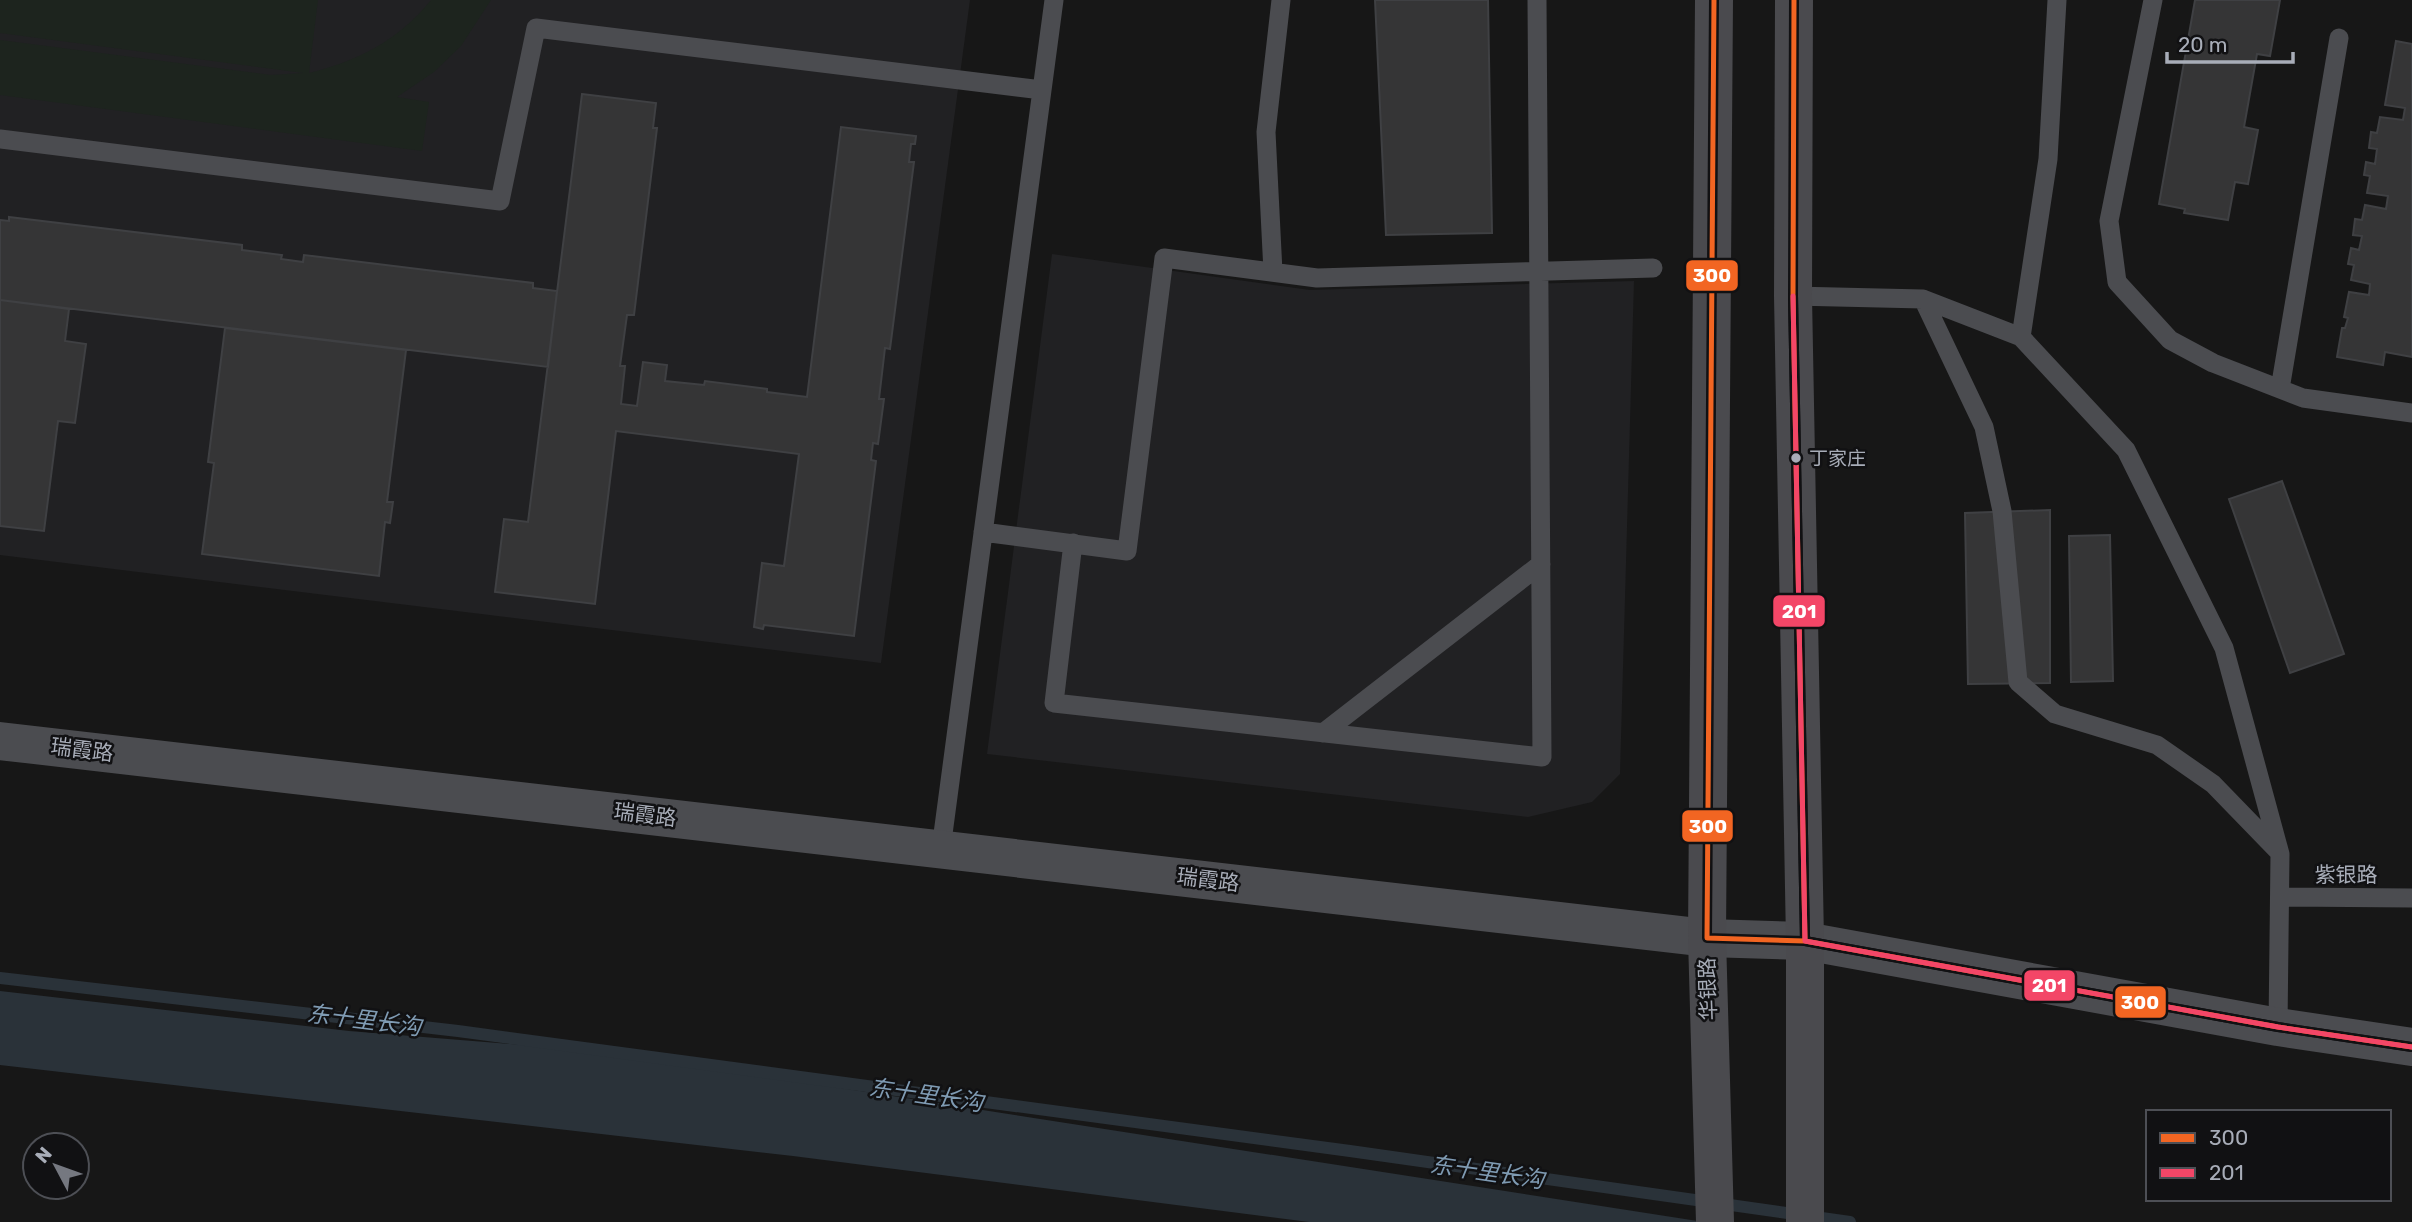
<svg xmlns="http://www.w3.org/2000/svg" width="2412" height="1222" viewBox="0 0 2412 1222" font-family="Rubik,'Noto Sans SC',sans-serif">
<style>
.built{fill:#212123}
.green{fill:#1d241e}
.water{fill:#2a3239}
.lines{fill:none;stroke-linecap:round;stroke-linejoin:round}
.stream{stroke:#2a3239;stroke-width:12}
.building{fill:#353536;stroke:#3f4043;stroke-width:2}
.service{stroke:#4b4c50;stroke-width:19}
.tertiary{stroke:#4b4c50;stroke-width:38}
.secondary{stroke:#4a4a4e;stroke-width:38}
.bus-1-casing{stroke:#111113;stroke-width:10}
.bus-2-casing{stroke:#111113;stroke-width:10}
.bus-1{stroke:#f26522;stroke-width:5}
.bus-2{stroke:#f34667;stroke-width:5}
.bus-dot{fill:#a8adb8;stroke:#111113;stroke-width:2.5}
.labels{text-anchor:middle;stroke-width:5;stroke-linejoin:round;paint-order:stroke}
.bus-label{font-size:19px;fill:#a8adb8;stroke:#111113;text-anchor:start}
.street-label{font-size:21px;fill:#a8adb8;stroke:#111113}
.water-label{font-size:23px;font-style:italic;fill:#7f9bb3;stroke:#111113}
.line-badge{stroke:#111113;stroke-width:2.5}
.badge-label{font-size:19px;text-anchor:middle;font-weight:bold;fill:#fff}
</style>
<rect width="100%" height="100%" fill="#171717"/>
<path class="built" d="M0 0H970L881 663 0 555Z
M1052 254 1310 290 1634 281 1620 774 1592 802 1528 817 987 754Z"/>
<path class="green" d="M0 0H318L309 73C358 61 399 40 431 0H491L461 46 434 72 397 97 429 102 422 151 0 95V40L271 75 303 73 0 33Z"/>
<path class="water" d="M0 991 349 1031 609 1052 1704 1222H1309L793 1156 0 1065Z"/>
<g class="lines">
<path class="stream" d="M0 978 458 1031 1350 1151 1850 1222"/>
</g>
<path class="building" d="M1375 0H1488L1492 233 1386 235Z
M2195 0H2280L2270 56 2257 54 2244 127 2258 130 2248 184 2235 182 2228 220 2184 213 2185 209 2159 204Z
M2396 41 2412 44V357L2385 352 2383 365 2337 357 2342 328H2345L2348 318 2344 317 2349 292 2369 295 2370 284 2351 280 2354 265 2348 264 2351 248 2359 250 2362 236 2353 235 2355 219 2362 220 2365 205 2386 209 2388 196 2367 193 2370 176 2364 175 2366 162 2375 164 2377 149 2369 148 2371 132 2377 133 2380 117 2403 120 2405 108 2385 105Z
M582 94 656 103 653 128H657L634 315H627L620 366H625L621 404 637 406 643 362 667 365 665 381 704 385 705 381 767 389V392L807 397 841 127 916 136 915 144H911L909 162H914L890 349 885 348 879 399H884L878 444 873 443 871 460 876 461 854 636 764 625 763 629 754 627 762 563 784 566 799 454 616 431 595 604 495 592 504 519 528 522Z
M9 217 242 245V250L282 255 281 259 303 262 304 255 533 283V288L557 291 548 367 0 300V220L9 221Z
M0 300 69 309 65 341 86 344 75 423 58 421 44 531 0 526Z
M225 328 406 350 387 502H393L390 523 385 522 379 576 202 554 214 463 208 462Z
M2282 481 2344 654 2290 673 2229 499Z
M2050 510V683L1968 684 1965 513Z
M2110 535 2113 681 2071 682 2069 536Z"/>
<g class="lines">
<path class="service" d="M2153 0 2109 221 2117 282 2170 340 2213 363 2303 398 2412 413
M0 139 500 201 536 28 1042 90
M1273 272 1266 132 1281 0
M1793 296 1923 299 2021 337 2126 450 2224 648 2280 854 2278 1027
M1923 299 1984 427 2002 511 2018 682 2055 714 2157 745 2213 784 2277 850
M2021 337 2048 159 2057 0
M2280 389 2339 38
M983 532 1127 551 1164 258 1317 278 1653 268
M1073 543 1054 703 1542 757 1537 0
M1323 733 1541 564
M941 849 1054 0
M2280 897 2412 898"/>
<path class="tertiary" d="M0 741 1707 938 1805 941 2278 1027 2412 1047"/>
<path class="secondary" d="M1714 0 1707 938 1715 1222
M1794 0 1793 296 1805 941V1222"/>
<g class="bus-1-casing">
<path id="bus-1" d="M1714 0 1707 938 1805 941 2278 1027 2412 1047
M1794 0 1793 296 1805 941"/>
</g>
<g class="bus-2-casing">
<path id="bus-2" d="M1793 296 1805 941 2278 1027 2412 1047"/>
</g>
<use href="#bus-1" class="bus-1"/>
<use href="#bus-2" class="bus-2"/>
</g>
<circle class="bus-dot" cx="1796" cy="458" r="6"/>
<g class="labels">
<g class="bus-label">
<text x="1809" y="465">丁家庄</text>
</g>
<g class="street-label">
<text transform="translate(82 750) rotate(7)" y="7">瑞霞路</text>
<text transform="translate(645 815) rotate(7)" y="7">瑞霞路</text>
<text x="2346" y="882">紫银路</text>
<text transform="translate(1208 880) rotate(7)" y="7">瑞霞路</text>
<text transform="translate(1708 989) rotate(-92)" y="7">华银路</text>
</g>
<g class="water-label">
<text transform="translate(364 1020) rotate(7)" y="8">东十里长沟</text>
<text transform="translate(926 1095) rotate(8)" y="8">东十里长沟</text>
<text transform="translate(1487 1172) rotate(8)" y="8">东十里长沟</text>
</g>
</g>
<g class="line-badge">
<rect x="1685" y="259" width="54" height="33" rx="7" fill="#f26522"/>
<rect x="1772" y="594" width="54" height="34" rx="7" fill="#f34667"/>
<rect x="1681" y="809" width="53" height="34" rx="7" fill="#f26522"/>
<rect x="2023" y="969" width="53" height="33" rx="7" fill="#f34667"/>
<rect x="2114" y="985" width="53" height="34" rx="7" fill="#f26522"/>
</g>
<g class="badge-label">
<text x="1712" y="282">300</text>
<text x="1799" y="618">201</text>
<text x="1708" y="833">300</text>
<text x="2049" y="992">201</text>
<text x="2140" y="1009">300</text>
</g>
<rect x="2146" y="1110" width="245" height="91" fill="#111113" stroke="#4d4f55" stroke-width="2"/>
<rect x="2160" y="1133" width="35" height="10" fill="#f26522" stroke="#4d4f55" stroke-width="2"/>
<text x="2209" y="1145" font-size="21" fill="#a8adb8">300</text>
<rect x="2160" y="1168" width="35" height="10" fill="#f34667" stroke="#4d4f55" stroke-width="2"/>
<text x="2209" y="1180" font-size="21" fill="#a8adb8">201</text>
<g transform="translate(56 1166) rotate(311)"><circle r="33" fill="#111113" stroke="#4d4f55" stroke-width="2"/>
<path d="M0-5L12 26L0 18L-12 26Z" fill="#757880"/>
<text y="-10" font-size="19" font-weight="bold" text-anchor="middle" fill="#a8adb8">N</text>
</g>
<path d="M2167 52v10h126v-10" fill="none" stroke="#a8adb8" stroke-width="3.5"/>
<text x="2178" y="52" font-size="21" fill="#a8adb8" stroke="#111113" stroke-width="5" paint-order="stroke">20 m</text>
</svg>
